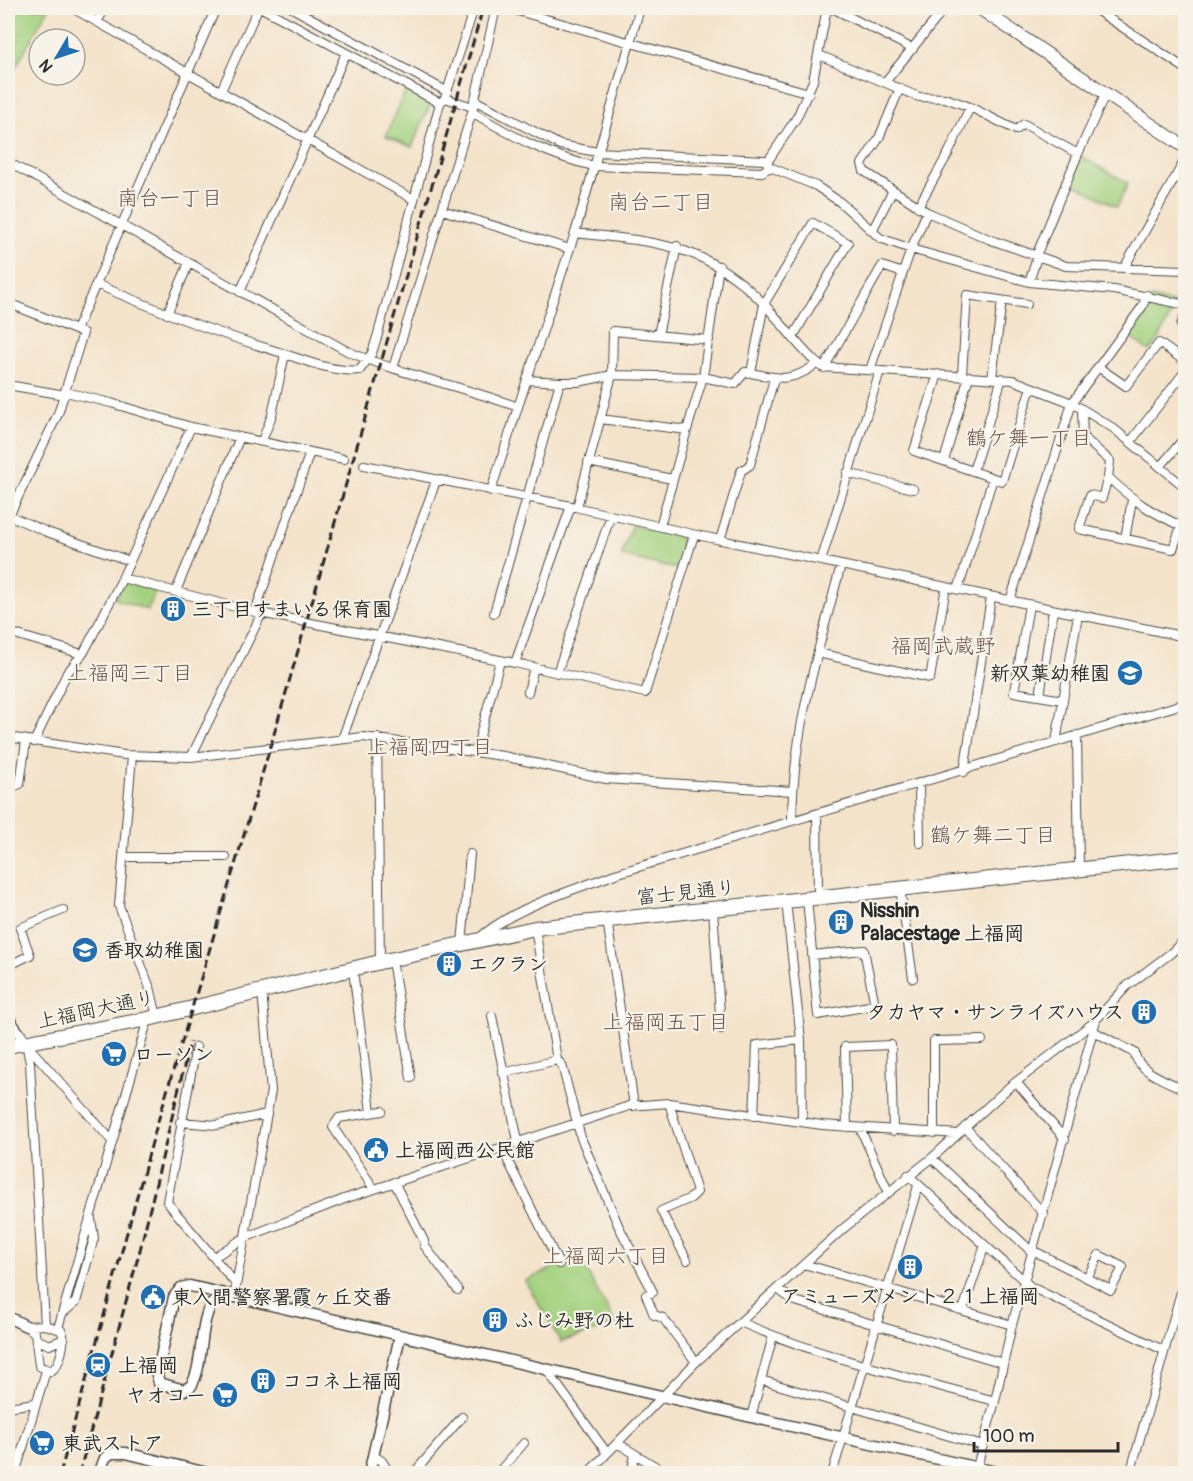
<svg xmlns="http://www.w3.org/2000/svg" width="1193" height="1481" viewBox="0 0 1193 1481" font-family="Pangolin,'Klee One',sans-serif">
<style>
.green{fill:#a3d17e;stroke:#677e54;stroke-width:1.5}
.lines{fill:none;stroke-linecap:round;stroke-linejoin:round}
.minor-casing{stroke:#494743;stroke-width:10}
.tertiary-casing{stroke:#494743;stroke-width:13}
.secondary-casing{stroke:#494743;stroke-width:14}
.primary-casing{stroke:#494743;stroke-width:16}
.minor{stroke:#fff;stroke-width:8}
.tertiary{stroke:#fff;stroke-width:10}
.secondary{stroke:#fff;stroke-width:12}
.primary{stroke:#fff;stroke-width:14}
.rail{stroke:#2b2b2b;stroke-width:3;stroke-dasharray:9 4.5;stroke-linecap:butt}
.labels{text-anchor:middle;stroke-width:4.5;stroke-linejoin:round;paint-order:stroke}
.poi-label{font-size:20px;font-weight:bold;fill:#2b2b2b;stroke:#f7f3e8;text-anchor:start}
.street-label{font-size:20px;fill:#2b2b2b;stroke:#f7f3e8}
.neighbourhood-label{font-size:21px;fill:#71564d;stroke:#f7f3e8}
</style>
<rect width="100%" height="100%" fill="#f7f3e8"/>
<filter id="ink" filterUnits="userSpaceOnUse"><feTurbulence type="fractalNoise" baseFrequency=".0167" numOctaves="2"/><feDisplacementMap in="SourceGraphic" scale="12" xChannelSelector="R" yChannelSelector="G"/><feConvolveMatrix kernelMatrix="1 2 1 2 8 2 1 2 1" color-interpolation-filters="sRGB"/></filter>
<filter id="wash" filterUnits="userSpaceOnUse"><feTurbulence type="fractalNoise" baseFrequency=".008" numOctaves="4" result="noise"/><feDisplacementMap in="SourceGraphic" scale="24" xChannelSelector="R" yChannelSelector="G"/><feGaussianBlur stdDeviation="1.35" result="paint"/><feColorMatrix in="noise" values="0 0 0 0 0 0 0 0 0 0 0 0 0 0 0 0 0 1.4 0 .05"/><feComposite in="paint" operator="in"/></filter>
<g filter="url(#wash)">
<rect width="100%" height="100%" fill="#f4e3cb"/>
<path class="green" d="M8 8H49L15 68 8 64Z
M406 90 431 103 412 147 386 136Z
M1080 156 1128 183 1117 207 1069 181Z
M1152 298 1176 304 1159 339 1149 351 1125 334Z
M632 525 687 539 678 569 621 556Z
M124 581 156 589 148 610 115 599Z
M578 1256 616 1324 561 1342 525 1281Z"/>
</g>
<g filter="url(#ink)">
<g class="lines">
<g class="minor-casing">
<path id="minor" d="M72 8 413 199
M262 8 440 103
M292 8 446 91
M507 8 809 93
M832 8 913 49
M1093 8 1186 69
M97 22 105 8
M819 55 919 97 945 98 970 107 1016 130 1024 124 1078 154 1105 95
M885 82 937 18 943 8
M221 91 258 8
M445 98 473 107
M474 100 560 145 597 152 765 160 770 167 816 186 840 202 880 238 911 249 1029 282 1114 290 1186 305
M472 112C510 135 550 157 594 166L762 172 770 167
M768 161 797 117 813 81 827 8
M8 162 347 351C402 375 462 386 518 407L491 491
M918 207 949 152 970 107
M442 210 570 249
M927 212 991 240 1066 266 1186 270
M872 231 893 190
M575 233C654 242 704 242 763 303 780 320 804 355 822 367L1013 380 1072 403 1113 428 1186 488
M1036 256 1078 154
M1124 268 1186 158
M1029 282 1037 257
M96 284C156 310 216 333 279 352 304 360 333 373 360 370L372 353 378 334 440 103 445 98 474 8
M240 292 346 53
M8 303 83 333 58 414 8 518
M1186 312 1181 325 1186 327
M167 314 189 263
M76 330 216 8
M658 335 677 246
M1098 367 1126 386 1159 343 1186 362
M393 368 472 112 496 8
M824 368 882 266 903 273
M870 370 911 249 927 212 864 171 862 164 879 138 900 88
M751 373 764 304 813 223 848 243 794 335
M938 374 914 451 1002 481 1031 387
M962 375 967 295 1027 304
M992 378 1002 301
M528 380 560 382
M8 385 65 395
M66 392 111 403 191 427 344 459
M518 407 575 233 640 8
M1082 409 1083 437 1110 461 1108 477C1134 502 1153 513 1185 528
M600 419 687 430 660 526
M687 430 703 377 719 266
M262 441 272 415 285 354
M1131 441 1186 370
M944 461 969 376
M588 462 672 479
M364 465 571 506 692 534 1186 637
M1160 467 1186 436
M973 471 1002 378
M847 473 913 489
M1108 477 1102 498 1090 495 1079 529 1173 549 1181 526
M577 507 612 375 613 331 709 340
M10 516 47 532 130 561
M1125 539 1132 500
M720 540 741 471 750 465 774 379
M821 561 880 371
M122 578 255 612 515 663 645 693 694 535
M958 590 993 478
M176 591 240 437
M1010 601 1072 403 1142 307 1147 295
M1029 605 1014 692 1063 700 1078 615
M255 612 310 452
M494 613 560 382H578L612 375 703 377 735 384 745 372C777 377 787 385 817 364
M8 632 82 654
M818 653 930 678 946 587
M515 663 571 506
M557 673 611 515
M528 692 534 667
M1040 696 1053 610
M1077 735 1079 867
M8 737 124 755 191 757 363 737 503 756 606 779 792 791
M377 738 380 962
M342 739 436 481
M34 742 67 673 84 652 121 581 191 427
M1056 742 1063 700
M476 751 500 661
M132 756 119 906 151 991 157 1017
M191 757 262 613
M964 772 991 597
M919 785 920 843
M8 789 20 784 26 741
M817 814 818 897
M792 821C793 728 818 653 841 565
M123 857H226
M900 888 913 978
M807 899 818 1015 875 1005 864 950 812 955
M786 901 801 1040 802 1122
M713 909 721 1029
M607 919 634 1106
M535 928 557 1060
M477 940C511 908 572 891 615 874L1186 703
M462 944 470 854
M392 960 411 1078
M8 966 30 955 20 928 63 910
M353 970 371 1112
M492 1016 518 1141
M1093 1031 1135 1053C1136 1071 1171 1083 1186 1090
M26 1043 30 1063 45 1325
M28 1046 112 1141
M196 1047 167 1202 236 1284
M503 1073 557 1060 562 1065 581 1138 619 1227 653 1292 646 1295 654 1315 663 1318 696 1362
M1016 1082 1065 1139
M669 1103 697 1192 691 1198 661 1211 687 1260
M754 1116 757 1045 801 1040
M180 1122 217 1125 267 1114
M847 1127 845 1047 891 1045 893 1131
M965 1127 1044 1214
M860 1128 888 1191
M934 1133V1041L982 1040
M501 1147 559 1264
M932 1158 1033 1253
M908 1175 1031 1287 1163 1350
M394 1182 424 1241V1245L458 1290
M374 1189 333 1127 339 1118 382 1111
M1034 1251 1111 1290 1123 1267 1099 1255 1087 1278
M214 1257 244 1238 347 1198 629 1106 669 1103 822 1125 958 1134
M804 1264 1012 1325
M778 1289 792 1300 1003 1363
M234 1297 271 1091 262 991
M963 1310 985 1245
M63 1313 76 1302 94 1238 91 1219
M740 1322C821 1357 910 1378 995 1401
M45 1325 61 1330C67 1339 60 1366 51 1371L39 1366 35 1333 26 1326Z
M58 1328 148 1019
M36 1339 49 1345 64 1339
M546 1369 607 1453
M761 1380 983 1446
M8 1407 35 1403
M751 1417 773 1336
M617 1443 668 1474
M374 1456 382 1461 390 1474
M15 1474 46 1371
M413 1474 462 1417
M497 1474 524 1443
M587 1474 696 1362 844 1228 932 1158 1008 1088 1093 1023 1127 986 1171 953 1186 938
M631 1474 635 1455
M832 1474 918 1186
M975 1474 995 1401 1012 1325 1096 1020
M1130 1474 1186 1274"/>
</g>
<g class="tertiary-casing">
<path id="tertiary" d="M8 1018 26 1043
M234 1297C226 1298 217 1298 212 1304 199 1320 204 1366 191 1386L184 1390 159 1383 157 1375 174 1297 181 1288 190 1286 751 1417 1005 1474
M8 1317 26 1326
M99 1474 105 1458 111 1453H126L211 1474
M369 1474 400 1336"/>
</g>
<g class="secondary-casing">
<path id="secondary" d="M979 8 1186 148"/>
</g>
<g class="primary-casing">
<path id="primary" d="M8 1046 148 1019 380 962 535 928 1186 858"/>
</g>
<use href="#minor" class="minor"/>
<use href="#tertiary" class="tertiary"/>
<use href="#secondary" class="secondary"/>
<use href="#primary" class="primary"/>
<path class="rail" d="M60 1474 156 1128 270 748 483 8
M79 1474 140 1250 190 1042"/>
</g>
</g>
<defs>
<g id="building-disc" transform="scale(1.35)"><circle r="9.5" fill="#1f6fb2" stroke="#f7f3e8"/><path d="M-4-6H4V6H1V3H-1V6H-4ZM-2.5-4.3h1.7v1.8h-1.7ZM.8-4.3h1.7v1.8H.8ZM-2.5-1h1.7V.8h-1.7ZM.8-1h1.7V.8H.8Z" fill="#fff"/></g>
<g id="school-disc" transform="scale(1.35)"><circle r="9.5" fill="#1f6fb2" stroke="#f7f3e8"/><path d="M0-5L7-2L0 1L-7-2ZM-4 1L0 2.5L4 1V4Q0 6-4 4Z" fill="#fff"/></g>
<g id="supermarket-disc" transform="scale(1.35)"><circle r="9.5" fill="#1f6fb2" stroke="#f7f3e8"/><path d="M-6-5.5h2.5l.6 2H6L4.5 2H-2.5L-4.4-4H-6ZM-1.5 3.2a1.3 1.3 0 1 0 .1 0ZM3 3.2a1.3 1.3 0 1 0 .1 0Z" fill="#fff"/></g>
<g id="civic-disc" transform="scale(1.35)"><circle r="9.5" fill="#1f6fb2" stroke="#f7f3e8"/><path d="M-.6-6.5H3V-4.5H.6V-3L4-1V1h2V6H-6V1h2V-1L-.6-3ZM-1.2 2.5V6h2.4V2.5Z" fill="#fff"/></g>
<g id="station-disc" transform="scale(1.35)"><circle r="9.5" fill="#1f6fb2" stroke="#f7f3e8"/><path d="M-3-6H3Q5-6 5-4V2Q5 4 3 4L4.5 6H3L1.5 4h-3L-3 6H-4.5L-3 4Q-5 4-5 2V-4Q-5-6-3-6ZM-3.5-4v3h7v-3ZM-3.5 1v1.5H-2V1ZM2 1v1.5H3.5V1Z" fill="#fff"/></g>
</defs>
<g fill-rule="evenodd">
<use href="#building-disc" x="173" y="609"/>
<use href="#school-disc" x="1130" y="673"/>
<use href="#building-disc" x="841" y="922"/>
<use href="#school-disc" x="85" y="950"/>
<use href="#building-disc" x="449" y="964"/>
<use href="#building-disc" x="1144" y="1012"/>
<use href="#supermarket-disc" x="114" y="1054"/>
<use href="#civic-disc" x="376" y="1150"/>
<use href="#building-disc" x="910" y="1267"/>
<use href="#civic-disc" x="153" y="1297"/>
<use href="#building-disc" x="495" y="1320"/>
<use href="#station-disc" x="98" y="1365"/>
<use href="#building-disc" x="263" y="1381"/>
<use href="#supermarket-disc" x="225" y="1395"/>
<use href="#supermarket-disc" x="42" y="1443"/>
</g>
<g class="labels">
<g class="poi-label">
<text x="192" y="616">三丁目すまいる保育園</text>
<text x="1110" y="680" text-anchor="end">新双葉幼稚園</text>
<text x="860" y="917">Nisshin<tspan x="860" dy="23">Palacestage 上福岡</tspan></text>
<text x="104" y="957">香取幼稚園</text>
<text x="468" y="971">エクラン</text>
<text x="1124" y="1019" text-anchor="end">タカヤマ・サンライズハウス</text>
<text x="134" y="1061">ローソン</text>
<text x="395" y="1157">上福岡西公民館</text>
<text x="910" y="1303" text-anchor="middle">アミューズメント２１上福岡</text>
<text x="172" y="1304">東入間警察署霞ヶ丘交番</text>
<text x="514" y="1327">ふじみ野の杜</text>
<text x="118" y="1372">上福岡</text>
<text x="282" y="1388">ココネ上福岡</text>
<text x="206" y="1402" text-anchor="end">ヤオコー</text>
<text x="62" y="1450">東武ストア</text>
</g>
<g class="street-label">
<text transform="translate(686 892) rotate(-6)" y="7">富士見通り</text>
<text transform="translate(96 1009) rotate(-12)" y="7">上福岡大通り</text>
</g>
<g class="neighbourhood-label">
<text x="170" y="205">南台一丁目</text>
<text x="661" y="209">南台二丁目</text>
<text x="1029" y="445">鶴ケ舞一丁目</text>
<text x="943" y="653">福岡武蔵野</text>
<text x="130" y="680">上福岡三丁目</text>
<text x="430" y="754">上福岡四丁目</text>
<text x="993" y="842">鶴ケ舞二丁目</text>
<text x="666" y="1029">上福岡五丁目</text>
<text x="606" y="1263">上福岡六丁目</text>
</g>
</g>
<rect width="1193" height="1481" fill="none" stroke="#f7f3e8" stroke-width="30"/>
<g transform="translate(57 57) rotate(231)"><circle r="28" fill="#f7f3e8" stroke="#a5a39c" stroke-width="1.5"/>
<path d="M0-4.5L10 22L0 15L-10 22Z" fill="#1f6fb2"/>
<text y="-9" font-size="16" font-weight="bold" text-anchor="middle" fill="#2b2b2b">N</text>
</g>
<path d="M974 1442v9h144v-9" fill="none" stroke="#2b2b2b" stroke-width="3"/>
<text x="983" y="1442" font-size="18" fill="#2b2b2b" stroke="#f7f3e8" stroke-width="4.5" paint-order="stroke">100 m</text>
</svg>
